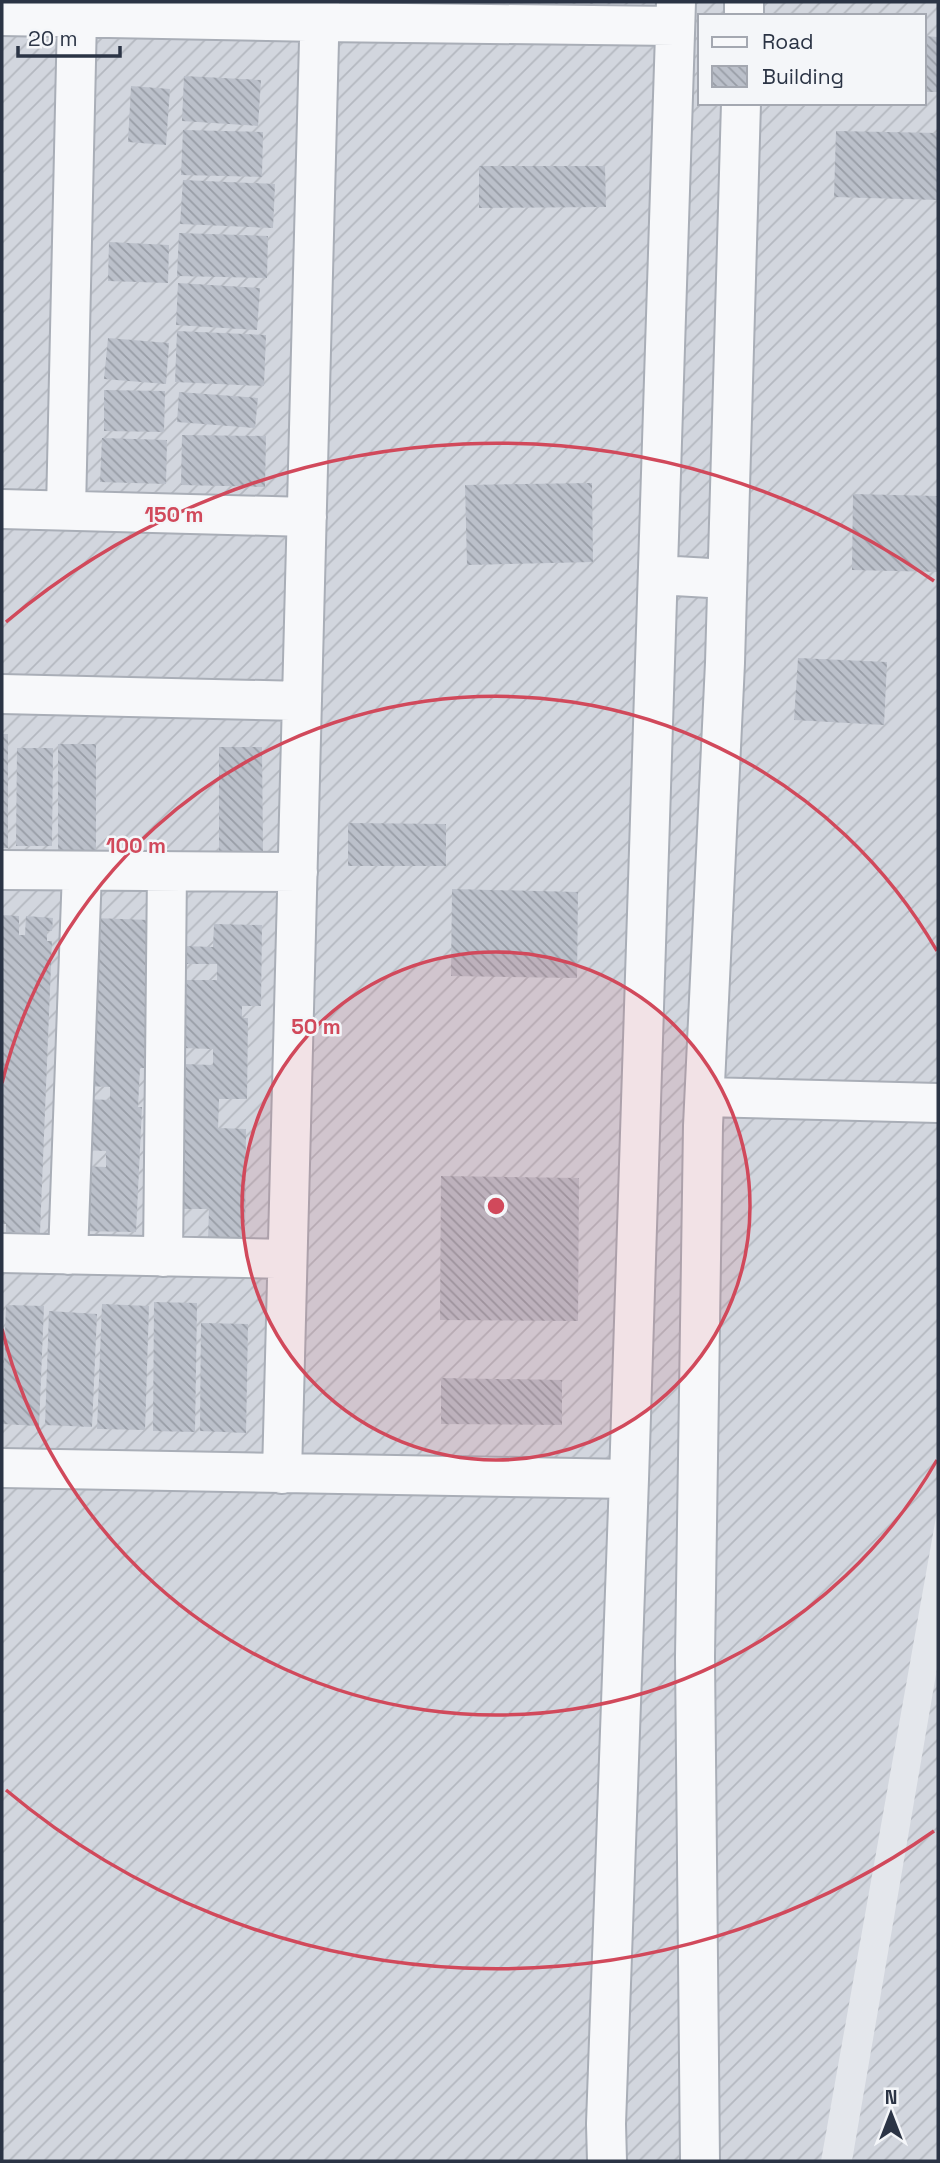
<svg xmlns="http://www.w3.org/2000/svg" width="940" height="2163" viewBox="0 0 940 2163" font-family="'Space Grotesk',sans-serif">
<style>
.industrial{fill:url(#industrial-furrows);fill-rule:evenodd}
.building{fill:url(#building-back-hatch)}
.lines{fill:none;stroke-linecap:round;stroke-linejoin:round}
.minor-casing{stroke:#a9aeb7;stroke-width:42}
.minor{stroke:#f7f8fa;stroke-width:38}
.ring{fill:none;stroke:#d1495b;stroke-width:3.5}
.centre{fill:#d1495b;stroke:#f4f6f9;stroke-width:3.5}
.ring-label{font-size:21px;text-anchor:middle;font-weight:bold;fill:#d1495b;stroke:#f4f6f9;stroke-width:5;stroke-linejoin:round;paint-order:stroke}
</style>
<defs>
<pattern id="industrial-furrows" width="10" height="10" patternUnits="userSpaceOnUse" patternTransform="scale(1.75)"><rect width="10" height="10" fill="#d2d6de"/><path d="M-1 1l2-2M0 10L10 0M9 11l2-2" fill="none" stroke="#b4b8c0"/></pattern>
<pattern id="building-back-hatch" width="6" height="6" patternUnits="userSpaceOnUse" patternTransform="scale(1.75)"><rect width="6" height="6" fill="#bbc0ca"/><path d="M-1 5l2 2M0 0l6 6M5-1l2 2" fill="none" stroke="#989da6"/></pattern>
</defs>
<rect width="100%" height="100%" fill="#e4e7ec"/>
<path class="industrial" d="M2 2H938V1506L821 2161H2ZM700 16H924V103H700Z
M938 1663V2161H852Z"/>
<path class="building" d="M924 36 938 37V92H924Z
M184 76 261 80 258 126 182 121Z
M131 86 170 89 166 145 128 142Z
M183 130 263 132 262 177 181 175Z
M836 131 938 133V200L834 197Z
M479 166H605L606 207 479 208Z
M183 180 275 184 273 228 180 224Z
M179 233 268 236 267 278 177 276Z
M109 242 169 245 168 283 108 281Z
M178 283 260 288 257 330 176 325Z
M177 331 266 335 264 386 175 382Z
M108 338 169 343 166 384 104 379Z
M104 390 165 391 164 432 104 431Z
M179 392 258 398 255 428 177 422Z
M182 435 266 436 265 487 181 485Z
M102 438 167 440 166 484 100 482Z
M592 483 593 562 467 565 465 485Z
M853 494 938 496V572L852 570Z
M798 658 887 662 884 725 794 720Z
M2 734H8V848H2Z
M58 744H96V853H58Z
M219 747H262L263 852H219Z
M17 748H53L52 846H16Z
M348 823 446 824V866H348Z
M452 889 578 892 577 978 451 976Z
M2 915 19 916V935H25L26 916 53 918 52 931H47V941H52L40 1233 6 1232V1224H2Z
M93 918 150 920 144 1068H140L138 1107H142L136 1232 77 1231 80 1166 106 1167V1151L81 1150 83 1099 110 1100V1087L84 1086Z
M214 924 262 925 261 1006H242V1018H248L247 1099H219L218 1128 246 1129 245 1241H208L209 1209H180L182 1064 213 1065V1049L182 1048 183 980H217V964H183V946L213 947Z
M441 1176 579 1178 578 1321 440 1320Z
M154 1302 197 1303 195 1432 153 1431Z
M102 1304 149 1306 145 1430 97 1429Z
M6 1305 44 1306 39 1426 2 1424Z
M49 1311 97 1314 92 1427 45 1425Z
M201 1323 248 1324 246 1433 200 1431Z
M441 1378 562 1380V1425L441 1424Z"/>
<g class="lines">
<g class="minor-casing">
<path id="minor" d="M2 16 320 22 675 26
M744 16V2
M2 509 307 517
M66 510 77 17
M658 575 727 579
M2 694 302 701
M2 870 298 872
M705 1097 938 1103
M2 1253 287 1259
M68 1255 82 871
M163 1257 167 871
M2 1468 629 1479
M282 1474 320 2
M607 2161 606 2124 629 1479 676 2
M700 2161 695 1657 703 1126 725 663 741 103"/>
</g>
<use href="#minor" class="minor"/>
</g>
<circle cx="496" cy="1206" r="254" fill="#d1495b" fill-opacity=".12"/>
<g class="ring">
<circle cx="496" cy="1206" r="254"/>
<path d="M937 1460A509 509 0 0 1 2 1329M2 1083A509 509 0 0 1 937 951"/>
<path d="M934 1831A763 763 0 0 1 6 1790M6 622A763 763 0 0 1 934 581"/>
</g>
<circle cx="496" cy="1206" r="10" class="centre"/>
<g class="ring-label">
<text x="174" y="522">150 m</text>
<text x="136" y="853">100 m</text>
<text x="316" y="1034">50 m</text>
</g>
<rect width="940" height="2163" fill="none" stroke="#2b3445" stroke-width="7"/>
<rect x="698" y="14" width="228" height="91" fill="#f4f6f9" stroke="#a4a8b1" stroke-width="2"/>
<rect x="712" y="37" width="35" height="10" fill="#f7f8fa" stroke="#a4a8b1" stroke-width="2"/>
<text x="762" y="49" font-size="21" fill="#2b3445">Road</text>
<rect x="712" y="66" width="35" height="21" fill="url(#building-back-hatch)" stroke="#a4a8b1" stroke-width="2"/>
<text x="762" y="84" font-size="21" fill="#2b3445">Building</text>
<g transform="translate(891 2114)" stroke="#f4f6f9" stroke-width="5" paint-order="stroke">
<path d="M0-5L12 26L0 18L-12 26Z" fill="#2b3445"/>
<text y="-10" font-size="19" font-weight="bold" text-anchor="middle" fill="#2b3445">N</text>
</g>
<path d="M18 46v10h102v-10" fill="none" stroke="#2b3445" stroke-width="3.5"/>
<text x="28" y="46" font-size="21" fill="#2b3445" stroke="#f4f6f9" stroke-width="5" paint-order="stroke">20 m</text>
</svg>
